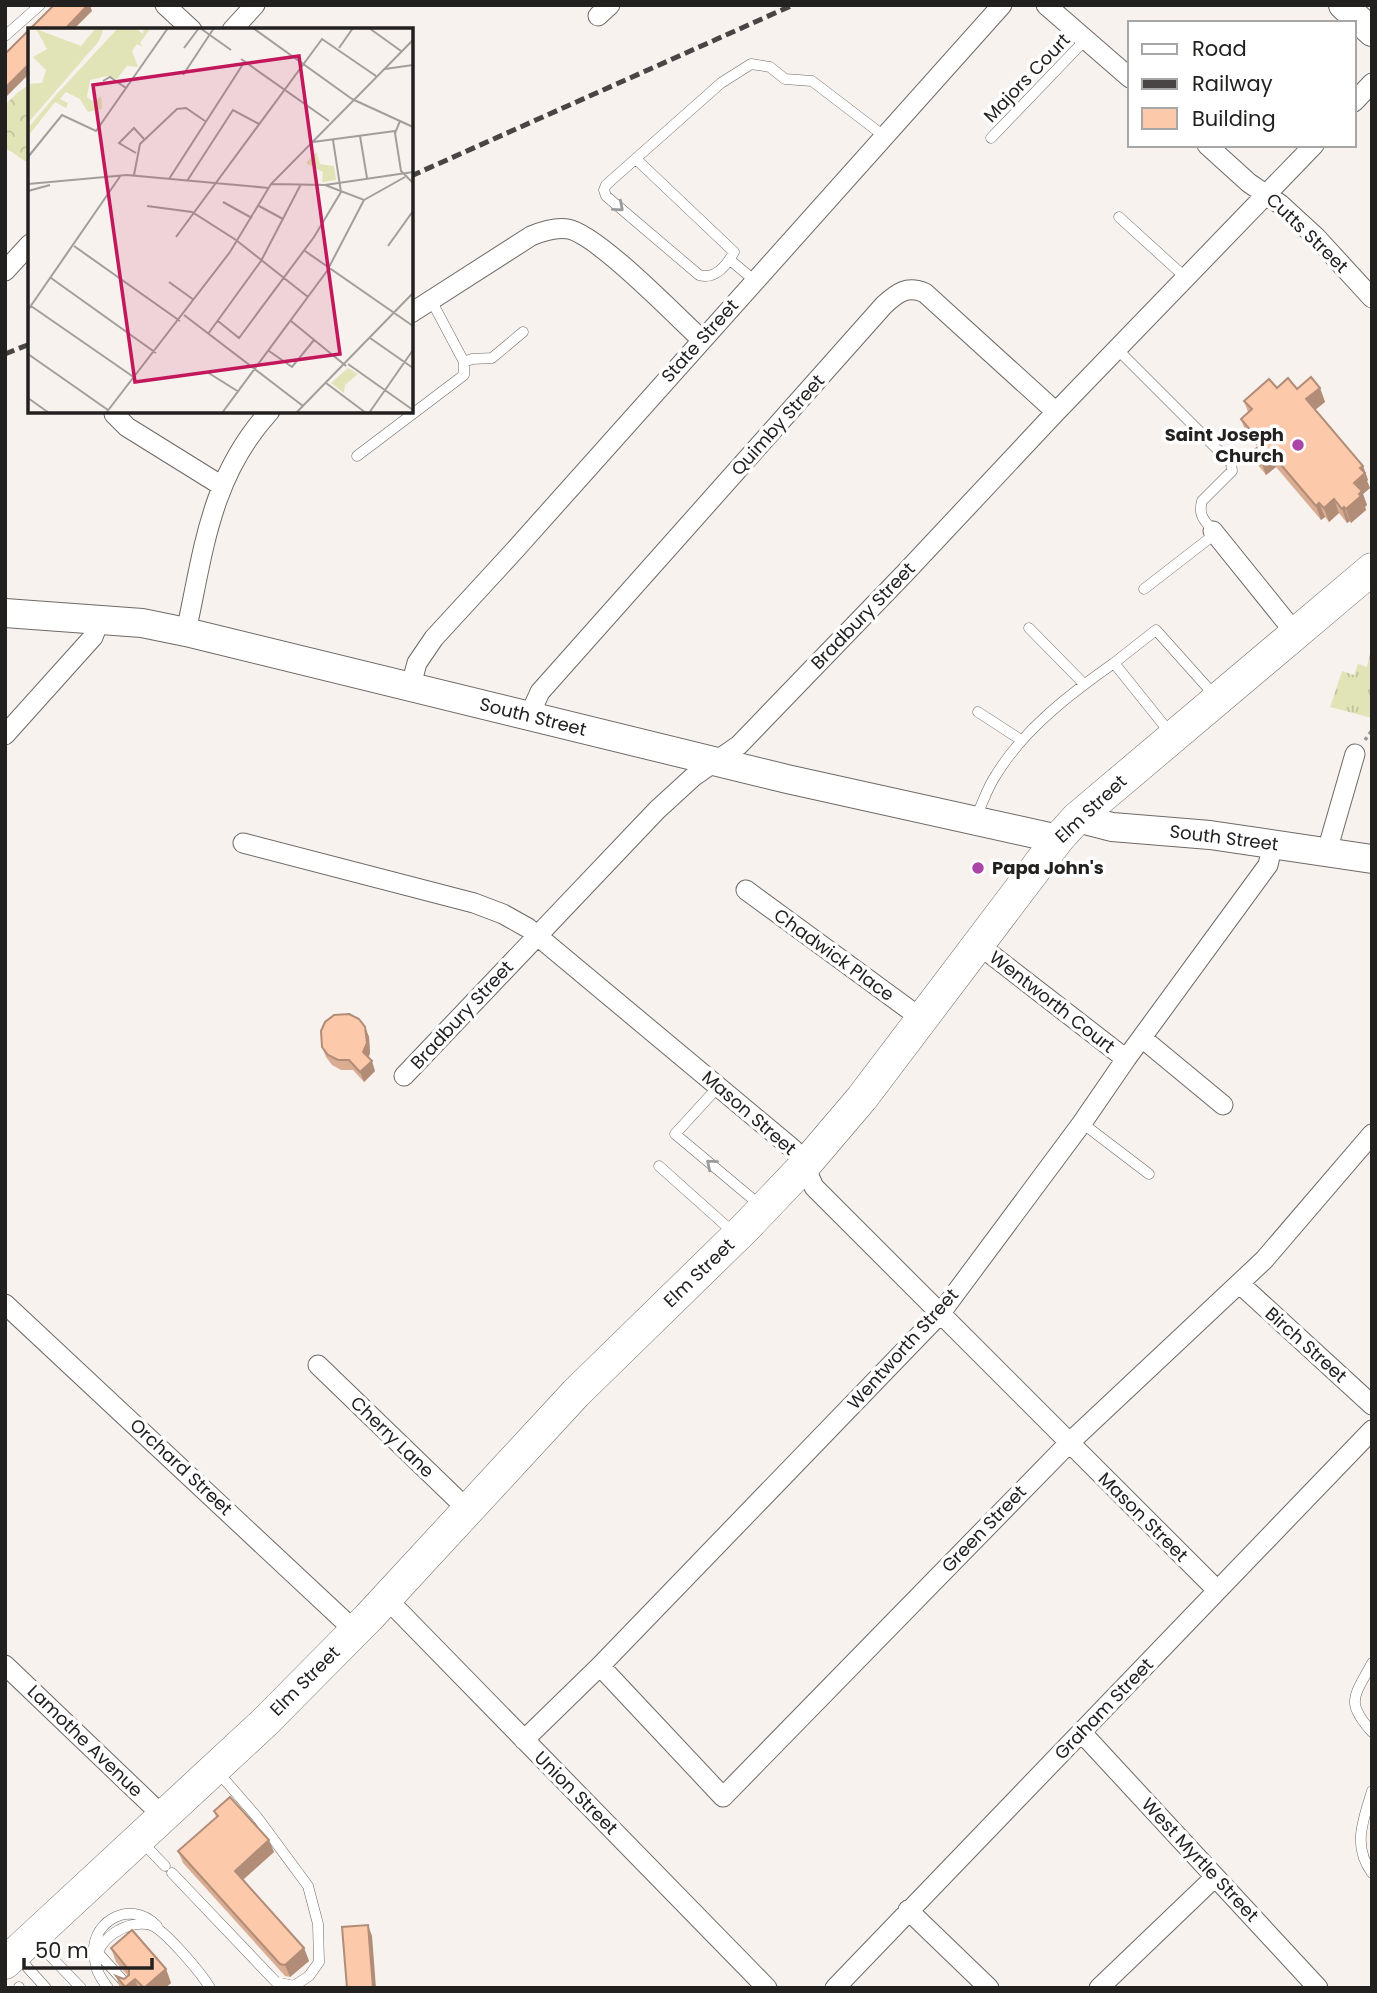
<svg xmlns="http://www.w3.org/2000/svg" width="1377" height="1993" viewBox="0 0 1377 1993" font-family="Poppins,sans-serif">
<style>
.grass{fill:url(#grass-tufts)}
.forest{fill:url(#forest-crowns)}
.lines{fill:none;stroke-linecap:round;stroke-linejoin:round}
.lane-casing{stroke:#6e6966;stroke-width:11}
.street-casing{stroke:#6e6966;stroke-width:21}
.secondary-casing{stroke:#6e6966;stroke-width:30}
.primary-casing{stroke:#6e6966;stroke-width:33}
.path{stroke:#9c9896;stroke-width:3.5;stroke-dasharray:3.5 3.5;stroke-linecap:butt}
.lane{stroke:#fff;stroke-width:10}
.street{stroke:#fff;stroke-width:19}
.secondary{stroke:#fff;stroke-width:28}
.primary{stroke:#fff;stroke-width:32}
.rail{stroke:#484544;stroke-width:5;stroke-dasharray:10 5;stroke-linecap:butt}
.wall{fill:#daad93}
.shaded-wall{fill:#b18d78}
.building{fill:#fdc9ab;stroke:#b18d78;stroke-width:2}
.oneway{stroke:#9c9b9b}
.poi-dot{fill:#ab44a7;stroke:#fff;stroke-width:2.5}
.labels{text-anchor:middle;stroke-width:7;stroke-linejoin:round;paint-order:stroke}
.street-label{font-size:18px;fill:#232120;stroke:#fff}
.poi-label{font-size:18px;font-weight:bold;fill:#232120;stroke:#fff;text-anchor:end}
.inset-road{fill:none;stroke:#a39e9c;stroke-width:2}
.view{fill:#c2185b;fill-opacity:0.15;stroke:#c2185b;stroke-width:3.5}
.inset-edge{fill:none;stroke:#232120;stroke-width:3.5}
</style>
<defs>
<pattern id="grass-tufts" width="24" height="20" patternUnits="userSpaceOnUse" patternTransform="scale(1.75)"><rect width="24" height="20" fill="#e0e4b6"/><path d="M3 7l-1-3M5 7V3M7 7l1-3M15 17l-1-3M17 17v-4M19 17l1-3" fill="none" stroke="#c0c39c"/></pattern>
<pattern id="forest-crowns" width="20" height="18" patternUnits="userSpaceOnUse" patternTransform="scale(1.75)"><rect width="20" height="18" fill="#e0e4b6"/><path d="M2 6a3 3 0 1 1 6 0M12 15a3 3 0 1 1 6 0" fill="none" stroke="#c0c39c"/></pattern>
</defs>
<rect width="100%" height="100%" fill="#f8f2ef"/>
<path class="grass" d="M1372 645V718L1330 707 1342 671 1354 675 1358 664 1367 667Z"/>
<path class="forest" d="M30 84V163C20 160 15 152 5 149V105L17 93Z"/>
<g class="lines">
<g class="lane-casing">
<path id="lane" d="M5 36 40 5
M991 138 1086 39
M636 159 734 252C727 265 715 280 699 275L606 196 604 190 606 185 721 83 751 64 770 67 785 79 812 81 884 136
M1119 217 1186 278
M730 260 754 280
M1117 349 1231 463 1232 471 1202 501C1198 515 1204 520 1213 531
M464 362 472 359 492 358 523 332
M357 456 464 375V362L431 300
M1144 589 1215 534
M1029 628 1084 684
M1114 663 1156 630 1215 696
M978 712 1021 740
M975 819C982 805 987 788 996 775 1024 729 1070 694 1114 663L1171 734
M719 1086 675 1134 761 1206
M1082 1123 1149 1174
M659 1166 734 1233
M1372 1663C1355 1696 1344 1701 1372 1732
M1372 1791C1363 1821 1352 1846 1372 1873
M141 1841 165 1866
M172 1873 276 1982 294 1986 309 1976 319 1962 318 1924 308 1886 257 1817 217 1771
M35 1940 81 1988
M99 1954 127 1985
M18 1957 46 1988
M95 1961C86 1924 129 1897 157 1926
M19 1988V1987
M108 1988C103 1981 96 1972 96 1964 96 1938 128 1919 151 1925 165 1930 202 1974 210 1988"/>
</g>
<g class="street-casing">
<path id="street" d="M165 5 192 30
M1046 5 1130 78
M598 16 610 5
M232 30 255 5
M1354 102 1372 83
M1207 145 1249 183 1280 204 1316 237 1372 298
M5 271 30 244
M411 313 531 236C543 231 556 227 568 229 597 234 676 316 701 339
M114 411V414L127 427 222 486
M1213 531 1296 634
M186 632C204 549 210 477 270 411
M411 685 417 663 434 638 514 551 1002 5
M529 716 540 692 884 305C897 293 907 285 925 293L1056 412
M5 735 93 637 100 619
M243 843 474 903 503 914 528 928 793 1149 802 1160 814 1187 1217 1590
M1327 851 1355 754
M746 890 922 1019
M979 945 1126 1059
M1142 1038 1223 1105
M404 1076 657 810 693 777 739 745 905 573 1056 412 1314 145
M1240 1284 1372 1405
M5 1304 355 1631
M318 1365 467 1509
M386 1598 767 1988
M5 1665 164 1817
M600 1666 723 1797 1069 1443 1264 1260 1372 1134
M1082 1733 1318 1988
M524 1740 600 1666 940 1314 1082 1123 1126 1059 1268 865 1273 844
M908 1910 989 1988
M835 1988 1372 1430
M1099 1988 1215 1877"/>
</g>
<g class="secondary-casing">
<path id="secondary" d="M1343 5 1372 32
M5 613 142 623 186 632 787 779 1058 839
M1077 818 1112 827 1210 835 1372 859"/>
</g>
<g class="primary-casing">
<path id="primary" d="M5 1963 265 1722 369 1617 576 1393 746 1227 805 1165 862 1098 1058 839 1077 818 1372 569"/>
</g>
<path class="path" d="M1365 740 1372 730"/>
<use href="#lane" class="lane"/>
<use href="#street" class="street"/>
<use href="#secondary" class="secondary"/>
<use href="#primary" class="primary"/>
<path class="rail" d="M411 176 793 5
M5 354 30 344"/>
</g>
<path class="wall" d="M1277 388 1297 389 1320 388 1325 402 1315 410 1363 466 1368 480 1367 481 1370 488 1363 494 1367 505 1365 507 1366 510 1351 523 1350 521 1347 523 1339 513 1329 522 1325 517 1321 520 1276 467 1266 475 1258 465 1253 451 1258 447 1246 433 1241 419 1248 412 1244 401Z
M365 1027 369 1037 370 1053 368 1058 375 1071 364 1082 353 1070H341L332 1065 326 1057 322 1047Z
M214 1811 274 1852 243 1880 304 1948 309 1961 290 1977 285 1976 183 1863 178 1851 216 1817Z
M111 1948 166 1969 171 1983 165 1988H120L116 1976 124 1979 128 1976 116 1962Z"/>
<path class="shaded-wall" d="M88 5H90L92 11 73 30H64Z
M30 63V73L5 98V88Z
M1320 388 1325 402 1311 413 1306 399Z
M1271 453 1276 467 1266 475 1261 461Z
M1363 466 1368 480 1367 481 1370 488 1363 494 1367 505 1365 507 1366 510 1351 523 1346 509 1354 483 1360 468Z
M1334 499 1339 513 1329 522 1324 508Z
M1319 503 1325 517 1321 520 1316 506Z
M1344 507 1350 521 1347 523 1342 509Z
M365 1027 369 1037 370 1053 367 1062 363 1052Z
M372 1061 375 1071 364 1082 360 1072Z
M269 1840 274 1852 239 1883 235 1871Z
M368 1925 372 1936 376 1988H373Z
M304 1948 309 1961 290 1977 285 1965Z
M166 1969 171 1983 165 1988H144Z
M135 1979 138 1988H125V1987Z"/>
<path class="building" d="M54 5H88L64 30H30V63L5 88V54Z
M1311 377 1320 388 1306 399 1363 466 1360 468 1365 473 1354 483 1362 491 1359 494 1361 496 1346 509 1344 507 1342 509 1334 499 1324 508 1319 503 1316 506 1271 453 1261 461 1253 451 1262 444 1241 419 1252 409 1244 401 1269 379 1277 388 1288 378 1297 389Z
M349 1014 359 1019 365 1027 367 1043 363 1052 372 1061 360 1072 349 1060H338L328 1055 322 1047 321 1031 325 1022 334 1015Z
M230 1797 269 1840 235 1871 304 1948 285 1965 280 1964 178 1851 218 1816 214 1811Z
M368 1925 373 1988H347L342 1927Z
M132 1930 166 1969 144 1988 135 1979 125 1987 116 1976 124 1979 129 1975V1970L111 1948Z"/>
<defs><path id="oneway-chevron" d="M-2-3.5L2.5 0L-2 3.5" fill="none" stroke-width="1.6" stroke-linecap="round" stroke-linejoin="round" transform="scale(1.75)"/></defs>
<g class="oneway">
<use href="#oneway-chevron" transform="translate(619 207) rotate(41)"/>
<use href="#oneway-chevron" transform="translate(711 1164) rotate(-140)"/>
</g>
<g class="poi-dot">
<circle cx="1298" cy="445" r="7"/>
<circle cx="978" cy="868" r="7"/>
</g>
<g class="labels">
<g class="street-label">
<text transform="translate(1027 78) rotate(-46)" y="6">Majors Court</text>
<text transform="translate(1307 233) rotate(44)" y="6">Cutts Street</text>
<text transform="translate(700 341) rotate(-48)" y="6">State Street</text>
<text transform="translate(778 425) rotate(-48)" y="6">Quimby Street</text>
<text transform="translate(863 616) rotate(-46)" y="6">Bradbury Street</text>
<text transform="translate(533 717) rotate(14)" y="6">South Street</text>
<text transform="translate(1091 809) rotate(-43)" y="6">Elm Street</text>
<text transform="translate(1224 838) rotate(7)" y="6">South Street</text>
<text transform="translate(834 955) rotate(36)" y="6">Chadwick Place</text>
<text transform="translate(1052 1002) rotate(38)" y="6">Wentworth Court</text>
<text transform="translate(462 1015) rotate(-47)" y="6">Bradbury Street</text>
<text transform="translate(749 1113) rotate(41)" y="6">Mason Street</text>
<text transform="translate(699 1273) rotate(-44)" y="6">Elm Street</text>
<text transform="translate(1306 1345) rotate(42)" y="6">Birch Street</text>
<text transform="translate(903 1349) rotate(-48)" y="6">Wentworth Street</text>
<text transform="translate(392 1437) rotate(44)" y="6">Cherry Lane</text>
<text transform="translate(181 1467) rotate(43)" y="6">Orchard Street</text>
<text transform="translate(1143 1517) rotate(45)" y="6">Mason Street</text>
<text transform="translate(984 1529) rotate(-46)" y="6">Green Street</text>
<text transform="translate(305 1681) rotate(-45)" y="6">Elm Street</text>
<text transform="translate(1104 1709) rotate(-46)" y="6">Graham Street</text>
<text transform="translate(85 1741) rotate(44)" y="6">Lamothe Avenue</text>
<text transform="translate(576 1793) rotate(45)" y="6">Union Street</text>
<text transform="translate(1200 1860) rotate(47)" y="6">West Myrtle Street</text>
</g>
<g class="poi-label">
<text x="1284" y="441">Saint Joseph<tspan x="1284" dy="21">Church</tspan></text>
<text x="992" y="874" text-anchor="start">Papa John's</text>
</g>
</g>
<g transform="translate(28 28)">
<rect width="385" height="385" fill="#f8f2ef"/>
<path d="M286 117 292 136 306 138 308 152 294 154 295 144 278 135 288 124ZM320 340 330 346 317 357 316 365 303 355Z" fill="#e0e4b6"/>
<path d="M76 0 71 13 0 95V56L14 55 18 42 5 29 19 21 8 1 53 18 67 1ZM90 0H107L115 6 116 0 122 1 112 15 115 19 109 16 104 23 110 39 99 38 89 51 79 48 62 52 59 69 66 74 73 68 74 81 60 84 52 71 38 64 32 71 40 75 38 80 27 74 0 108V100L27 68Z" fill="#e0e4b6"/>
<path class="inset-road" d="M172 0 203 22M225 0 324 71M341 0 373 23M156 20 171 0M311 20 325 0M213 31 301 93M357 41 385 37M155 47 186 0M75 53 82 49 98 60M324 71 385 99M372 93 367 105 373 143 385 155M332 108 339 150M285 114 367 103M108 125 91 115 106 100 116 111M0 129 34 87 68 103 140 0M106 147 112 116 149 81 158 80 177 93M141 151 217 33M159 153 205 82 231 96M0 156 99 147 241 160M243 156 297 157 385 144M297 157 336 172 377 149M0 163 22 157M195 174 224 190M119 178 164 184 208 212 280 269M231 178 255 191M148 209 294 11 348 48M46 218 152 293M360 218 385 183M277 223 385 298M23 250 128 325M141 254 166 272M3 278 107 350M0 282 93 147M156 287 275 378M190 293 211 310 286 209 313 164 305 112M263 293 318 338M180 306 233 233 273 156M342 310 385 340M241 323 264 339 286 312M0 326 80 382M320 336 385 382M179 344 211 364M298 355 338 385M0 370 21 385M78 385 202 224 243 156 385 12M194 385 299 243 336 172M268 385 385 265M341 385 385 322"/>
<path class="view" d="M271 28 312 326 107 354 65 57Z"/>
<rect width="385" height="385" class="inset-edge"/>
</g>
<rect width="1377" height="1993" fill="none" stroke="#232120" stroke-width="14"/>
<rect x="1128" y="21" width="228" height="126" fill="#ffffff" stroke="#a7a6a6" stroke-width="2"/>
<rect x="1142" y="44" width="35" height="10" fill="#ffffff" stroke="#a7a6a6" stroke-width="2"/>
<text x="1192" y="56" font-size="21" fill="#232120">Road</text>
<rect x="1142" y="79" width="35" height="10" fill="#484544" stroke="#a7a6a6" stroke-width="2"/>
<text x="1192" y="91" font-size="21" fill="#232120">Railway</text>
<rect x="1142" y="108" width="35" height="21" fill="#fdc9ab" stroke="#a7a6a6" stroke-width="2"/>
<text x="1192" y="126" font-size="21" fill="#232120">Building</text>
<path d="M24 1958v10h128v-10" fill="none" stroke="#232120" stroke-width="3.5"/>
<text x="35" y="1958" font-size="21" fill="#232120" stroke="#ffffff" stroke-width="5" paint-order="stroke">50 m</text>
</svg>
